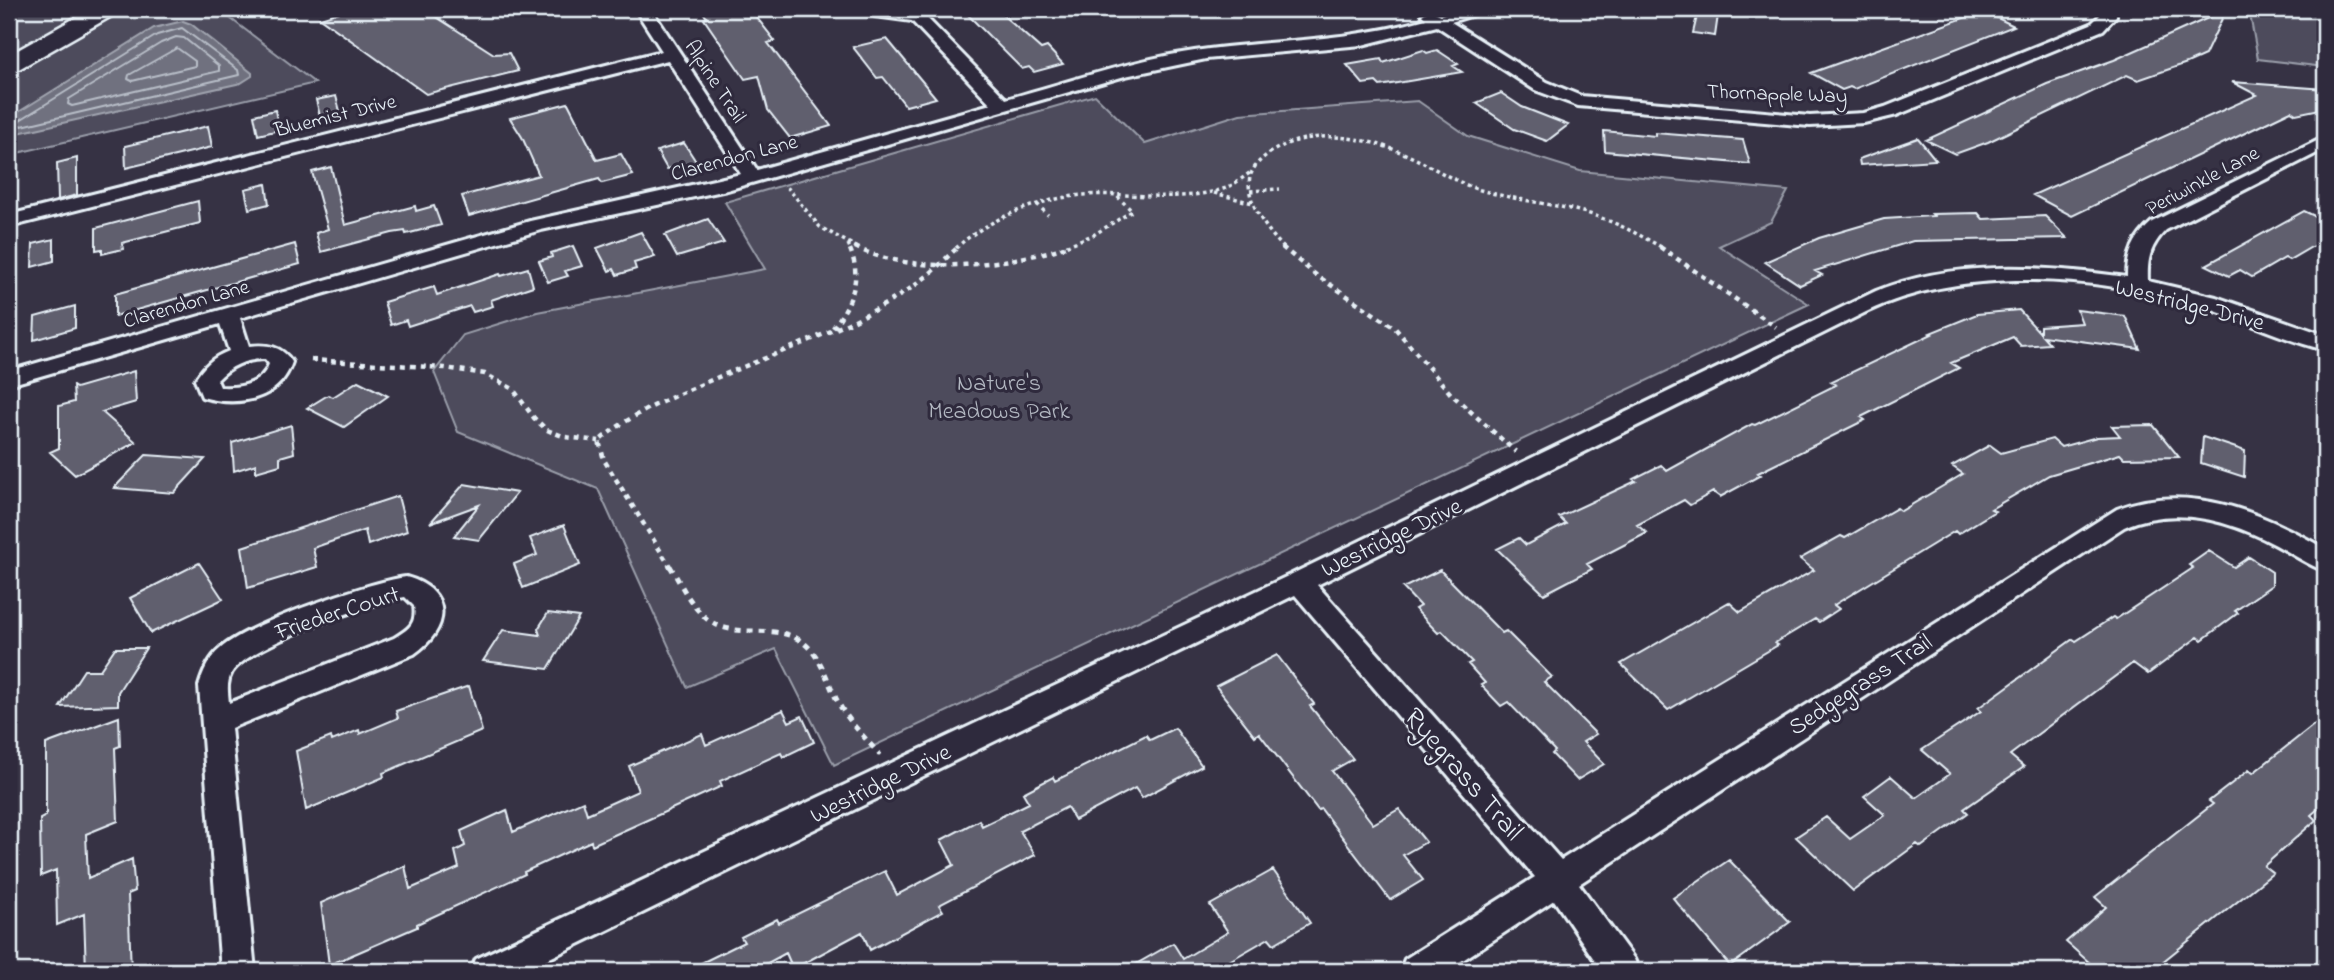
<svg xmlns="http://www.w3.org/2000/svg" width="2334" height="980" viewBox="0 0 2334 980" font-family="'Indie Flower',sans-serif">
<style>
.green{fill:#4d4b5c;stroke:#9a9eaa;stroke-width:2}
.water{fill:#70717f;stroke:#a0a4af;stroke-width:2}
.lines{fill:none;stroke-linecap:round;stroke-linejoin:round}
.shore{stroke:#b8bec8;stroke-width:2}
.building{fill:#605e6e;stroke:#e8f1f8;stroke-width:2}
.street-casing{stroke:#e8f1f8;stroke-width:6}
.secondary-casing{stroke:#e8f1f8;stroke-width:5}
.path-far2{stroke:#e8f1f8;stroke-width:3.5;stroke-dasharray:3.5 3.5;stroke-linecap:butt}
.path-far1{stroke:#e8f1f8;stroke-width:4.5;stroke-dasharray:5 5;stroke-linecap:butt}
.path{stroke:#e8f1f8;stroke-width:5;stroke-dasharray:6 6;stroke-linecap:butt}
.street{fill:#2f2a3d;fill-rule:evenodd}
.secondary{fill:#2f2a3d;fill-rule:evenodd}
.labels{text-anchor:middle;stroke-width:6;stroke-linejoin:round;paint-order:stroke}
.far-street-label{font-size:21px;fill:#e8f1f8;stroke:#2f2a3d}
.street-label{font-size:24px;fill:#e8f1f8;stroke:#2f2a3d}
.park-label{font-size:24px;fill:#b2b7c1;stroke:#2f2a3d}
.near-street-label{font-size:28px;fill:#e8f1f8;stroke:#2f2a3d}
</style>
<rect width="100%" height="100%" fill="#363244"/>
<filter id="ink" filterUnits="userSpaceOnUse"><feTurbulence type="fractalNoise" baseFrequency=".0143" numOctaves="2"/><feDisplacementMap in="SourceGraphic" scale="14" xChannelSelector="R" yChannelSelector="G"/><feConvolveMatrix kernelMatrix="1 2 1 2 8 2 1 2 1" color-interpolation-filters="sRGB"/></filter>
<g filter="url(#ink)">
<path class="green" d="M9 9H95L9 58Z
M125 9H218L315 83 9 155V76Z
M2249 9H2300L2325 18V67L2258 59Z
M1095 95 1145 144 1240 114 1418 101 1468 136 1580 171 1788 191 1771 222 1719 246 1809 304 834 765 776 649 687 687 598 489 458 432 434 372 463 335 537 312 765 269 725 202Z"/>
<path class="water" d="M183 21 191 24 252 73V76L241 83 9 135V118L154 28Z"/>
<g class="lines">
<path class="shore" d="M182 28 238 70 239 75 22 126 18 124 20 120 157 35Z
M176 37 184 38 219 66V71L72 106 68 104 69 99 161 43Z
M177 48 195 61V66L132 81 128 79 129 75Z"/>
</g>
<path class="building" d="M349 9H424L494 54 509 53 518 71 426 94 320 18Z
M701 9H750L775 41 768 43 831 126 790 138 768 110 759 76 745 79 704 19 707 18Z
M962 9H996L1041 49 1047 47 1063 64 1034 72 1029 67 1022 69Z
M2226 10 2205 55 2187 63 2138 80 2127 75 1988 142 1955 154 1926 140 2047 84 2114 60Z
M1983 11 2014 26 1854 89 1850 87 1842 90 1811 73Z
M1698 12 1718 15 1715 36 1693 33Z
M887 39 936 98 906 106 883 77 877 78 853 47Z
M1423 50 1427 53 1437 50 1458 64 1453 66 1462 72 1380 86 1376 82 1363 84 1347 65 1381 59 1383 63Z
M2232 82 2325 89V108L2296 114 2291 111 2072 216 2033 195 2257 95Z
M1501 93 1522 107 1568 125 1547 141 1514 129 1476 103Z
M336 96 341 115 321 120 316 100Z
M568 103 597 160 621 154 633 175 602 183 599 179 469 216 462 196 539 175 522 137 510 118Z
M275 110 279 130 258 135 254 115Z
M208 126 212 147 126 168 125 146Z
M1604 131 1655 136V133L1743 140 1750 164 1605 151Z
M1918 138 1936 160 1860 165 1859 159Z
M684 143 697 163 667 169 657 151Z
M77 158V195L58 200 57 163Z
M331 167 345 225 415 206 416 211 434 206 441 225 406 234 405 231 392 233 321 252 316 233 328 229 312 172Z
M266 184 269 204 249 209 245 189Z
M198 201 200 223 122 243 123 249 102 254V249L96 250V228Z
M2304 211 2325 221V239L2289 260 2285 258 2252 277 2240 270 2229 276 2206 265Z
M1978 213 1983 219 2045 216 2067 238 1913 241 1815 271 1822 275 1800 285 1765 262 1819 238 1884 219 1934 216 1932 214Z
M708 219 724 243 677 257 665 235Z
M641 232 655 257 634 263 636 269 617 275 614 269 609 271 597 248Z
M54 239V261L32 267 33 244Z
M295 244 300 264 115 316V294Z
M573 246 582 266 565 271 568 276 548 282 539 261 552 257 551 253Z
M528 268 533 286 491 300 493 306 473 312 470 306 408 326 406 320 391 325 384 302 434 287 437 295 500 274 501 276Z
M75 306V328L34 340 35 317Z
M2019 310 2040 333V326L2082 323 2077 310 2125 316 2140 349 2043 336 2050 344 2021 346 2013 337 1951 363 1959 368 1861 417 1865 420 1758 473 1761 475 1720 497 1713 492 1690 505 1684 500 1637 525 1647 533 1587 564 1592 569 1544 594 1497 549 1519 538 1526 545 1566 524 1559 517 1636 481 1633 479 1661 465 1667 471 1752 424 1755 425 1836 385 1831 382 1932 334 1930 333 1977 314Z
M134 371 136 402 102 412 136 442 75 475 50 452 59 448V406L74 402 73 386 76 388Z
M358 381 388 396 344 427 307 408 328 395 333 397Z
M291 425 294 453 280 457V465L256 472V464L234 471 232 443Z
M2153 425 2179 457 2124 458 2120 454 2049 475 1991 509 1995 511 1958 534 1955 531 1834 605 1839 609 1819 622 1815 619 1775 643 1778 645 1668 710 1621 664 1729 602 1740 612 1814 570 1800 559 1841 536 1845 538 1897 508 1901 511 1963 474 1952 466 1990 445 2001 453 2052 439 2061 447 2097 437 2120 436 2112 426Z
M2203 437 2245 451 2244 477 2201 463Z
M146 455 205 459 174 493 114 488Z
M464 484 517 493 479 540 454 536 479 505 430 523Z
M398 496 407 531 368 545 365 530 313 548 317 567 248 588 242 547Z
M564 525 580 565 523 588 514 564 537 555 530 538Z
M2209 551 2234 567 2249 557 2272 572V585L2235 611 2238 613 2202 640 2198 637 2148 674 2133 663 2010 755 2024 767 1964 809 1968 813 1921 847 1917 844 1853 891 1796 837 1826 817 1850 839 1885 815 1864 796 1891 776 1916 798 1950 774 1922 750 1981 711 1978 708 2073 639 2076 641 2113 617 2116 619 2193 568 2189 565Z
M199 563 223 599 151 633 130 598Z
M1440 570 1502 633 1506 631 1552 677 1544 682 1596 734 1583 742 1604 764 1577 780 1552 754 1555 751 1508 702 1501 706 1481 685 1485 683 1468 664 1472 662 1442 631 1438 633 1415 609 1420 606 1403 588Z
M548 613 579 617 548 669 483 661 503 630 540 635 538 629Z
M115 648H146L118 692V705L60 707 84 670H100Z
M1277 655 1314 704 1310 706 1353 759 1332 771 1373 824 1399 809 1426 842 1403 855 1423 880 1390 900 1321 809 1318 810 1259 733 1255 736 1216 686Z
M469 686 482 731 383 773 384 777 306 810 296 751 331 737 332 741 359 730 360 734 398 718 396 711Z
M783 710 789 722 802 716 814 742 783 757 781 753 720 781 722 786 592 845 591 841 524 872 525 874 417 924V927L329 965 321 903 405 866 410 889 459 868 455 851 465 846 461 831 507 810 513 832 583 801 587 814 638 791 629 766 702 734 706 745Z
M2325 716V803L2311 815 2316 820 2264 866 2273 873 2151 971H2099L2066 942 2106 907 2095 897 2213 804 2209 801 2249 770 2253 773Z
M119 717 120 746 115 748 118 821 86 834 88 878 132 859 135 891 128 894 131 971H86L84 914 57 925 56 870 41 876 40 819 46 816V744Z
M1175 728 1202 766 1142 798 1135 788 1075 820 1067 807 1020 831 1035 855 939 905 943 911 870 950 862 932 793 969 786 953 753 971H685L744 942 741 937 777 919 779 923 885 871 897 895 954 865 941 840 979 820 982 826 1029 803 1023 793 1053 777 1055 781 1146 735 1150 740Z
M1729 860 1790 922 1730 966 1673 898Z
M1273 870 1310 923 1274 944 1269 938 1224 964 1229 971H1124L1173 943 1183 959 1228 932 1210 905Z"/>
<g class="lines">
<g class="street-casing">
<path id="street" d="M635 9H651L757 170 991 104 912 21 875 16 867 9 911 12 912 9H928L925 16 1006 99C1072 81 1140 57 1209 49 1282 40 1355 40 1426 19L1422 15 1430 10 1441 15 1461 9H1485L1483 12 1451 22 1547 82 1581 96 1810 116 1864 113 1885 107 2091 24 2100 15V9H2116V16L2103 30 1897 115 1864 123 1810 126 1578 106 1535 90 1437 26 1362 45 1206 59 1125 76 727 190 541 230 240 318 249 346C267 344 282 346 292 362 279 401 238 407 202 397L195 380C204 366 213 357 229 351L220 324 9 385V371L530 221 741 174 668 60 9 227V215L662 51ZM265 359 269 364C262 385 239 388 220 387L217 380C230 366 245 359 265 359Z
M2325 137V149L2166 230C2150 246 2147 259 2148 281L2216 297 2325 335V350C2283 340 2242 319 2200 306 2098 276 1964 265 1866 312L1317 585 1561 860 2117 509C2188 481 2264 513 2325 549V571C2308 565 2293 554 2276 545 2229 520 2175 505 2124 527L1579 884 1634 959 1639 971H1602L1554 900 1446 971H1400L1405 959 1535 877 1295 595 523 971H471L476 959 1290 575 1876 291C1953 259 2047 266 2127 277 2127 253 2134 238 2152 222Z
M406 577C453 590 451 629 414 654L231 728 255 971H221L199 686C203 672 209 658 220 649 246 624 369 582 406 577ZM405 597 414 606C417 624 409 629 394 638L229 703C228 692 226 682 232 672 250 645 372 602 405 597Z"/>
</g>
<g class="secondary-casing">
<path id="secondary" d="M91 9H118L115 14 17 70 9 72V55Z"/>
</g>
<path class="path-far2" d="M787 187 820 227 858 248
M1250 191 1280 189
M1214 193 1253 203
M1037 204 1048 215
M848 244 850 248
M956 248C987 219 1041 198 1084 195 1130 192 1178 203 1223 189 1233 186 1242 178 1251 172
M1060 248 1095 234 1132 211 1115 194
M1284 248C1268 232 1242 198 1251 174 1257 159 1273 150 1287 144 1329 128 1381 141 1420 161 1439 171 1457 182 1477 189 1513 200 1550 203 1586 213 1614 221 1638 234 1663 248"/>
<path class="path-far1" d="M855 247C914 276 1005 266 1065 247
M1282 247 1316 275 1395 328 1451 394 1516 452
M1660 247 1776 327
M833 328C852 302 863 277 849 247
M311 360 445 368 485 374 513 389 534 418 547 430 565 437 599 441
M671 568 604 460 599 441C633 412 675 396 716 378 780 351 874 320 927 276 938 267 948 256 958 247"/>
<path class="path" d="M670 566C681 584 690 605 707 619 736 642 777 620 805 644 824 660 829 689 842 709 853 726 867 740 880 755"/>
<use href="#street" class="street"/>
<use href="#secondary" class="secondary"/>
</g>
</g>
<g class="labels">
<g class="far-street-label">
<text transform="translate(716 81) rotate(57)" y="7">Alpine Trail</text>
<text transform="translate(1777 93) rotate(2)" y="7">Thornapple Way</text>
<text transform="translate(335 115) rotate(-14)" y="7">Bluemist Drive</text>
<text transform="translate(734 157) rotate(-15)" y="7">Clarendon Lane</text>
<text transform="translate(2202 180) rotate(-28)" y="7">Periwinkle Lane</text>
<text transform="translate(186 303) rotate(-16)" y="7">Clarendon Lane</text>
</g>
<g class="street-label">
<text transform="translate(2190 304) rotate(14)" y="8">Westridge Drive</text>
<text transform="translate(1391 537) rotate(-26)" y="8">Westridge Drive</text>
<text transform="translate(337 612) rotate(-18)" y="8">Frieder Court</text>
<text transform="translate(1860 684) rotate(-33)" y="8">Sedgegrass Trail</text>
<text transform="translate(880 783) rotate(-26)" y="8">Westridge Drive</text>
</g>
<g class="park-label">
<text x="999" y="390">Nature's<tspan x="999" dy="28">Meadows Park</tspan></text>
</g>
<g class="near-street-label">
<text transform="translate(1465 773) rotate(49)" y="10">Ryegrass Trail</text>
</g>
</g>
<rect width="2334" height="980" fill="none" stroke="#2f2a3d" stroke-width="35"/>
<rect x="18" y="18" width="2299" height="945" fill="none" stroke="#e8f1f8" stroke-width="2.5" filter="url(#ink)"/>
</svg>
